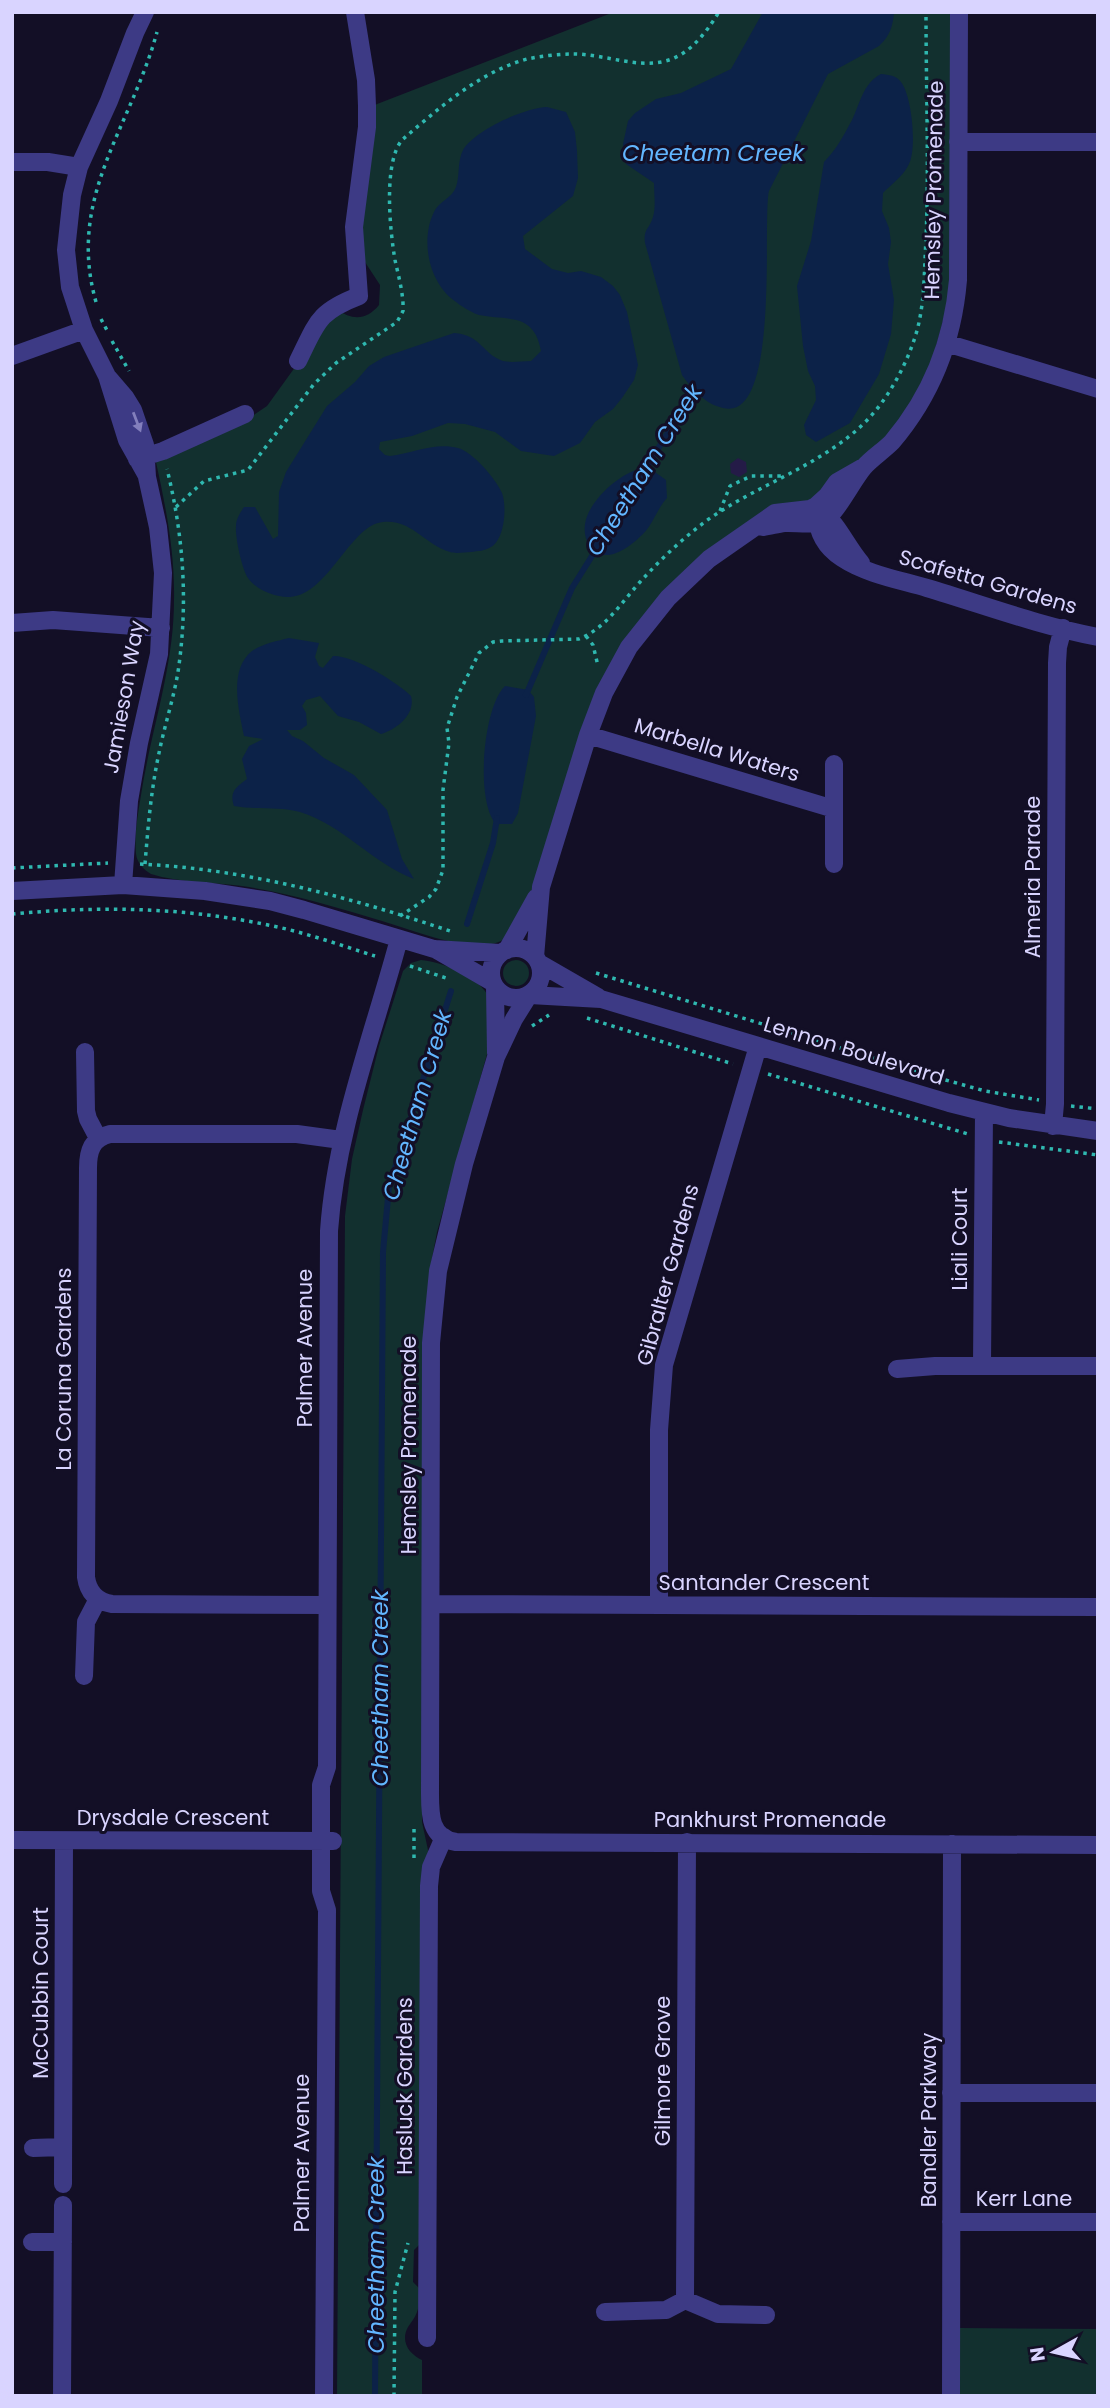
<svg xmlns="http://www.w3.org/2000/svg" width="1110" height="2408" viewBox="0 0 1110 2408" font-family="Poppins,sans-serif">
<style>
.green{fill:#12302f}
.water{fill:#0c2248}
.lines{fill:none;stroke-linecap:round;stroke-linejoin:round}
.stream{stroke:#0c2248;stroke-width:6}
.building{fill:#241b47}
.path{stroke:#2fb8b0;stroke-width:3.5;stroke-dasharray:3.5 5;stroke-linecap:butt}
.minor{stroke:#3d3a85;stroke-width:18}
.oneway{fill:#837fbc}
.labels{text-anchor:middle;stroke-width:6;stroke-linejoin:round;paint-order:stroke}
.street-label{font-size:21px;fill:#d9d4ff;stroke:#130f26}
.water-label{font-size:23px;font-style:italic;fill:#62b6ff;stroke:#130f26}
</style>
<rect width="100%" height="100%" fill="#130f26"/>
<path class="green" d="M614 12H951L950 280 948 302 931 365 911 404 887 437 815 501 784 504 635 626 529 899 506 938C479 958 413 930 382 921 336 907 289 893 242 886 213 882 179 883 151 874 144 870 137 863 136 854 134 835 138 814 141 795 151 730 174 667 174 600 175 553 166 508 156 462L242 423 267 406 337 309C352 321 367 320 379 305L380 285 363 259 360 238 372 106Z
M503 973a13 13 0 1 1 26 0a13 13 0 1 1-26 0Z
M421 960C442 962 476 975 487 994L489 1047 437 1232 430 1269 423 1345 422 1822 428 1850 420 2244 414 2250 413 2282 420 2289C419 2296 420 2305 417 2312 415 2318 411 2322 408 2327 400 2341 409 2354 422 2360V2396H337L345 1216 352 1159 363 1110 379 1046 403 971 411 963Z
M960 2328 1098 2329V2396H960Z"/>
<path class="water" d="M763 12H894C893 26 890 36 879 46L828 74 769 191C762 220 781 423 723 408 705 404 692 389 682 375L645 243C643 229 649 230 653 217 656 207 654 194 654 183L626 164 623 144 628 121 635 113 656 99 681 93 731 69Z
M881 74C889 75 896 75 901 82 912 96 917 148 909 164 904 175 892 184 883 193L882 211 889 228 891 242 888 264 894 300 891 334 879 374 850 423 816 442 806 435 804 425 816 400 815 386 808 371 803 346 797 286 811 241 824 162C836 150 844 135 852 120 860 104 863 83 881 74Z
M547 107 566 112 575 132 577 151 578 178 573 196 523 236 525 249 552 269 568 273 581 271 601 277 613 286 620 295 627 312 638 365 634 380 622 398 613 409 595 422 580 443 554 456 521 451 495 432 465 424 448 423 412 436 380 442 379 449 385 455 390 456C413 453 435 442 458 448 473 452 496 479 502 493 507 506 505 539 491 547 485 551 478 551 471 552 465 552 456 554 450 552 425 545 412 519 383 522 351 524 328 595 290 597 276 598 256 590 248 578 242 569 235 537 236 526 236 519 240 513 244 507H255L273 539 278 536 279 492 286 472 327 406 355 382 369 366 384 357 454 333C482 335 482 354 503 361 511 363 522 361 531 361L541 351C534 311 506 321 479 315 469 312 450 299 444 291 426 269 422 234 435 210 440 201 452 198 456 187 460 175 457 162 463 150 475 130 524 108 547 107Z
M646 468 652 470 666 480 667 498C657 509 653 524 643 534 629 548 604 567 589 545 585 538 584 532 585 524 588 501 623 469 646 468Z
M289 638 319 643 315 657 319 666 323 668 333 656C353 655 397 682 411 696 416 714 397 729 381 734L359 722 338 716 320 696 306 700 302 706 306 713 307 725 300 730H287L292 736 303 741 324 758 354 775 387 810 402 859 414 879C372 863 343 825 300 812 279 806 256 810 234 806 229 792 236 787 247 779L242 759 249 746 263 739 244 736C239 711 228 670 252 651 262 644 277 641 289 638Z
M505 686 528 690 534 697 536 716 518 813 512 824H496C475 801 483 707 505 686Z"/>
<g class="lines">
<path class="stream" d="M643 473 696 387
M526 695 572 588 597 548
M467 924 493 843 497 818
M375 2396 383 1252 389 1187 451 991"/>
</g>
<path class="building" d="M738 458 746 462 747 472 739 477 731 473 730 464Z"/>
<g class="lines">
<path class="path" d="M96 302C66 197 131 128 157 32
M101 319 109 334
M112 341 129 371
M176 507 204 481 248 470 314 384 336 363 397 322 403 311V303C402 288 398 274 395 260 390 231 383 163 402 140 438 109 479 72 527 59 542 56 559 54 574 54 608 54 648 74 680 55 696 46 709 28 719 12
M720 511 730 486 751 476H785
M586 636 593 645 598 666
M140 864C246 869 349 897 450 931
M145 864C148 827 151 790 159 753 165 723 175 695 179 665 188 598 183 534 167 469
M12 868 108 863
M12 914C97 906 183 907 268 925 304 932 340 945 375 956
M400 916 429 897 436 889 443 870V790L449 743 447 728 457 697 479 653 493 642 502 641 579 639C606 628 621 603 640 582 660 560 682 539 706 521 755 486 813 469 859 428 885 405 906 367 916 334 925 304 924 271 926 240 929 164 926 88 926 12
M410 966 446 978
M596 973 935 1077 985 1091 1039 1100
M587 1018 733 1064
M532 1026 549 1015
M768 1074 968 1134
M1071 1106 1098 1109
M999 1142 1098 1155
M414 1858V1827
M394 2396 395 2292 408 2243"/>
<path class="minor" d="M145 12 135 33 109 101 79 167 72 195 66 250 70 287 84 330 107 376 127 440 146 474
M958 142H1098
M12 162H48L79 167
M946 343 1098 389
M12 356 84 330
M298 361C317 323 317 312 359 296L354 227 367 127V106L366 80 355 12
M107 376 125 397 133 410 145 445 147 477 158 527 163 573 159 654 139 743 129 801 123 885
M137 459 163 451 245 414
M821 511C838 524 847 547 861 563
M816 513C818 533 825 547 842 558 866 574 900 580 927 588 984 605 1040 626 1098 637
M763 527C770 526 777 524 784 523 799 522 811 527 826 519 836 513 853 480 864 467 872 458 883 451 892 442 931 396 953 340 958 280L959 12
M12 623 53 620 161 628
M588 735 834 809
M834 764V864
M12 891 123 885 205 891 270 901 304 910 434 949 500 953
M491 973a25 25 0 1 1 50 0a25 25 0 1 1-50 0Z
M435 949 492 982
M507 950 536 898
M535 957 541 887 588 735 604 693 629 647 668 598 709 559 775 513 810 509 816 506 827 496 837 482 865 466
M539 963 598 997
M495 987 496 1053
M529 995 514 1019 496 1057 464 1164 438 1271 431 1343 430 1794C430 1815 430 1838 456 1842L1098 1845
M530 995 601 999 949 1103 1009 1118 1098 1131
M85 1052 86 1111 88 1119 98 1138
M1053 1126 1055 1104 1057 663 1058 647 1063 628
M982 1366 984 1112
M897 1369 935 1366H1098
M431 1604 1098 1607
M327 1605 112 1604C97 1602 88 1592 86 1577L88 1168C88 1151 92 1138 110 1134H297L341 1140
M659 1605V1430L664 1365 758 1046
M84 1676 86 1622 98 1599
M12 1840 333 1841
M951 2093H1098
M33 2148 63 2147
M63 2184 64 1841
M951 2222H1098
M32 2242H63
M685 2300 687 1842
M605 2312 666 2310 685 2300 718 2314 766 2315
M427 2338 429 1886 431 1867 444 1837
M62 2396 63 2205
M324 2396 327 1910 321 1891V1785L327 1767 329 1231C336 1130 373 1036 399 939
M951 2396 952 1844"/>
</g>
<defs><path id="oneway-solid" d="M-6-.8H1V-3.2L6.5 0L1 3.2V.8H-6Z" transform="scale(1.75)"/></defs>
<use class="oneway" href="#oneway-solid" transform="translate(137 422) rotate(69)"/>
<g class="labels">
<g class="street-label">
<text transform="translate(934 190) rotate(-89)" y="7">Hemsley Promenade</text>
<text transform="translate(988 582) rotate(16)" y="7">Scafetta Gardens</text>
<text transform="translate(124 697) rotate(-80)" y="7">Jamieson Way</text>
<text transform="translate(717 750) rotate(17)" y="7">Marbella Waters</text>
<text transform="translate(1033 877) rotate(-90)" y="7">Almeria Parade</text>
<text transform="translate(854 1051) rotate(17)" y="7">Lennon Boulevard</text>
<text transform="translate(960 1239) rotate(-90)" y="7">Liali Court</text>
<text transform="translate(668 1275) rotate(-75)" y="7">Gibralter Gardens</text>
<text transform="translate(305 1348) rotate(-90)" y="7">Palmer Avenue</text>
<text transform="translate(64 1369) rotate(-90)" y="7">La Coruna Gardens</text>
<text transform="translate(409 1445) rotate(-90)" y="7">Hemsley Promenade</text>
<text x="764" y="1590">Santander Crescent</text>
<text x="173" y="1825">Drysdale Crescent</text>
<text x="770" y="1827">Pankhurst Promenade</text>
<text transform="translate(41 1993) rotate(-90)" y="7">McCubbin Court</text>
<text transform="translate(663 2071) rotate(-90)" y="7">Gilmore Grove</text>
<text transform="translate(405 2086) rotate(-90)" y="7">Hasluck Gardens</text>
<text transform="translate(929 2120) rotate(-90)" y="7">Bandler Parkway</text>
<text transform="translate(302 2153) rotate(-90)" y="7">Palmer Avenue</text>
<text x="1024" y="2206">Kerr Lane</text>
</g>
<g class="water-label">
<text x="713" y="161">Cheetam Creek</text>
<text transform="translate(644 470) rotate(-58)" y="8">Cheetham Creek</text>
<text transform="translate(417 1105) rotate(-74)" y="8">Cheetham Creek</text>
<text transform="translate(380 1688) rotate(-90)" y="8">Cheetham Creek</text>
<text transform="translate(376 2255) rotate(-90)" y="8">Cheetham Creek</text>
</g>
</g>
<rect width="1110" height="2408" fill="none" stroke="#d9d4ff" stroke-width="28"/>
<g transform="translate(1054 2352) rotate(262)" stroke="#130f26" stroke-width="5" paint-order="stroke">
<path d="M0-5L12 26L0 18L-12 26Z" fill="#d9d4ff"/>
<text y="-10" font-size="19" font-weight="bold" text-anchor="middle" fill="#d9d4ff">N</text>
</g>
</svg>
